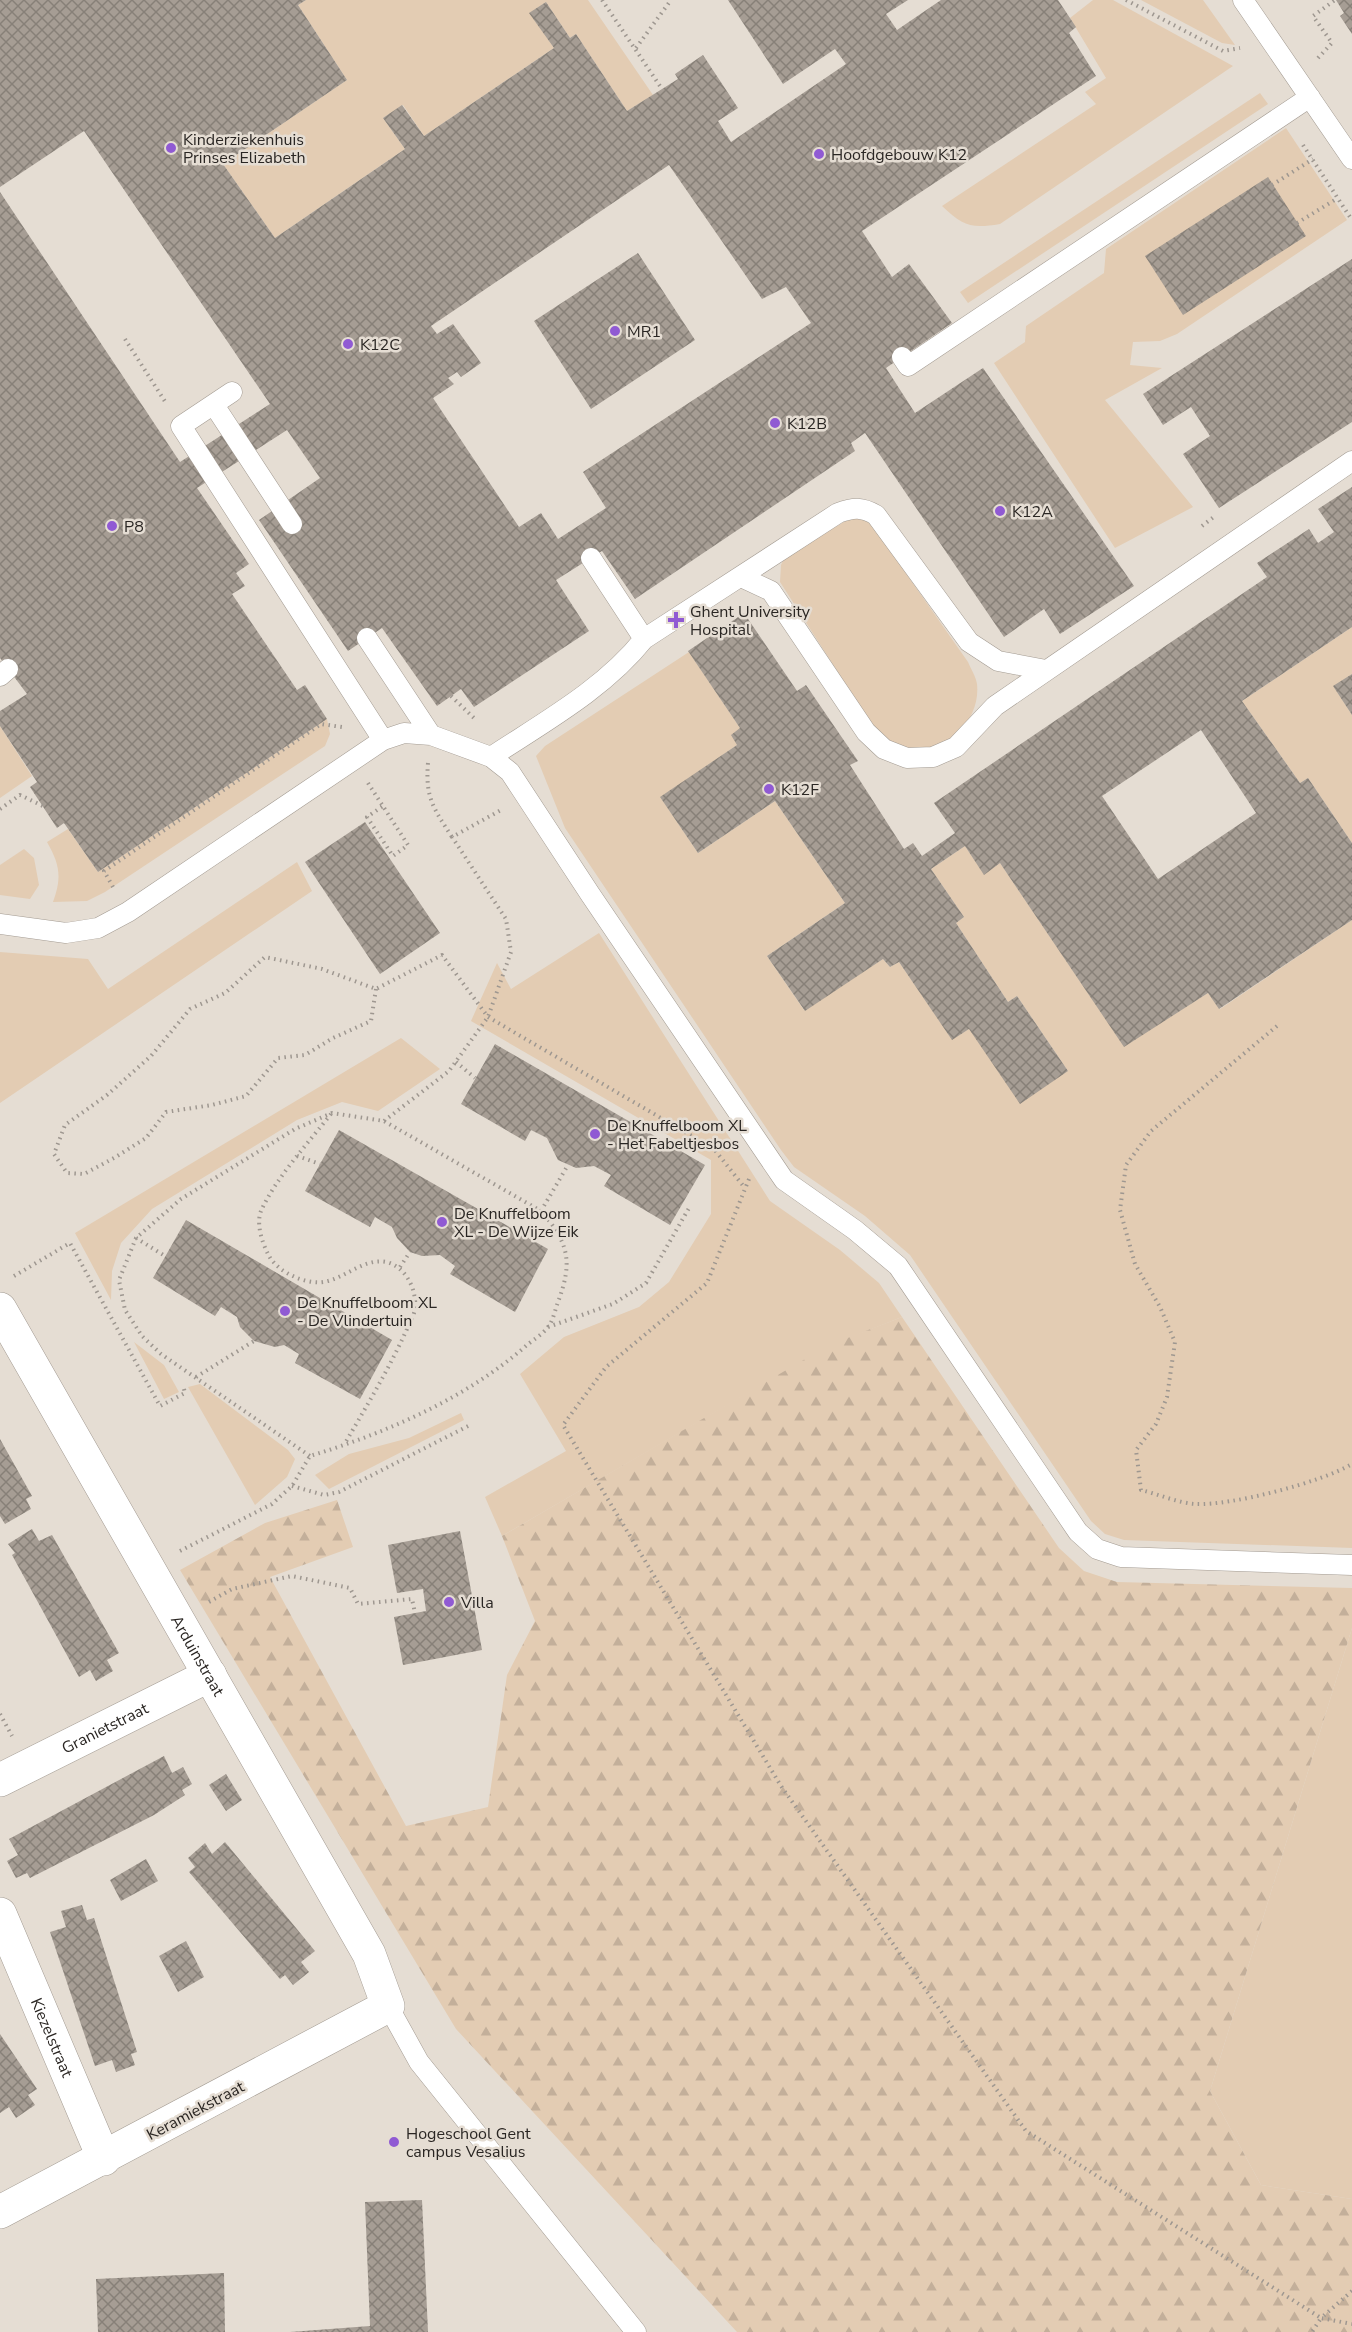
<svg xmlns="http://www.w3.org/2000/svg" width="1352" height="2332" viewBox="0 0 1352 2332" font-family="'Nunito Sans',sans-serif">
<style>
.grass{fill:#e3ccb3}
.forest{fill:url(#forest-firs)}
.building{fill:url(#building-cross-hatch);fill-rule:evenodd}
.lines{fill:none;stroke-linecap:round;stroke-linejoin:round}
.service-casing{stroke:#a39b92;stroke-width:21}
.minor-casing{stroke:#a39b92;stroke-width:34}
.path{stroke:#9e9790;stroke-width:4;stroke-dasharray:1.5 4.5;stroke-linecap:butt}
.service{stroke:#fff;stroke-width:20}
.minor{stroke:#fff;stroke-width:33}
.poi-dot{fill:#905ad3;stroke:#e5ddd3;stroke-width:2}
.labels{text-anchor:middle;stroke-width:5;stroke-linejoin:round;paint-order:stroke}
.poi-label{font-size:16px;fill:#2a2623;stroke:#e5ddd3;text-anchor:start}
.street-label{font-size:16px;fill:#2a2623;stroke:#e5ddd3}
</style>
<defs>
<pattern id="forest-firs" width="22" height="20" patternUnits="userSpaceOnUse" patternTransform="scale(1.5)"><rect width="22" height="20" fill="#e3ccb3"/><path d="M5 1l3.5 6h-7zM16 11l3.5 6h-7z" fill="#c3af9a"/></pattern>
<pattern id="building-cross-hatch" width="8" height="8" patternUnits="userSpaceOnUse" patternTransform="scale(1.5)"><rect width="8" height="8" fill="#a69d94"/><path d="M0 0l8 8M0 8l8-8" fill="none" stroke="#878078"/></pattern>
</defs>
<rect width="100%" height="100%" fill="#e5ddd3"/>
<path class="grass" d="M306 0H588L653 95 627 111 576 34 570 38 546 2 530 13 554 48 424 136 403 105 383 118 405 149 275 238 223 164 347 80 298 5Z
M1093 0H1113L1233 66 1000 224C971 229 963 226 942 206L1096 104 1085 92 1106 78 1070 18Z
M1141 0H1203L1235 45 1222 43Z
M1260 93 1268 104 968 303 960 292Z
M1286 128 1347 220 1177 334 1160 341 1133 342 1130 365 1162 368 1105 400 1193 507 1115 548 994 363 1025 342 1026 326 1104 273 1106 249Z
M854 516 870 522 968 662C971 669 976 677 977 684 981 721 945 756 908 749 893 747 883 737 873 727L780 582 781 565 785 557Z
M1352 627V674L1334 687 1352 715V843L1308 778 1300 783 1242 701Z
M689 652 740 728 737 745 661 798 698 853 775 801 845 903 767 956 804 1010 883 959 890 967 899 962 952 1039 969 1029 1068 1071 1017 996 1008 1002 956 923 964 917 931 869 965 846 984 874 1000 863 1124 1046 1208 993 1220 1009 1352 920V1548L1124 1540 1105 1534 1091 1521 910 1255 865 1216 794 1167 781 1150 565 828 536 756 545 746Z
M327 719 330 734 325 746 105 892 87 901 53 902C62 877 60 865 47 842L68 829 98 872Z
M0 726 32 776 0 798Z
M24 849 34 858 39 885 30 899 0 895V865Z
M297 862 312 891 0 1103V952L88 959 108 989Z
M599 933 770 1201 840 1250 879 1283 902 1317 829 1346 502 1536 485 1497 566 1451 520 1374 564 1337 639 1307 669 1282 711 1214V1160L471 1021 497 963 511 989Z
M401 1038 440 1069 378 1111 342 1102 297 1120 152 1209 121 1243 112 1271 111 1300 75 1233Z
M134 1342 164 1365 179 1392 164 1399Z
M200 1384 288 1450 295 1459 287 1477 255 1505 188 1387Z
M461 1413 464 1420 329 1489 315 1475 349 1454 409 1438Z
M1352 1628V2199L1261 2185 1210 2091Z"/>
<path class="forest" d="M902 1317 1059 1548 1084 1571 1117 1582 1352 1588V1628L1210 2091 1261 2185 1352 2199V2332H737L456 2029 180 1570 265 1523 337 1500 353 1547 270 1577 406 1826 488 1807 507 1675 535 1621 502 1536 829 1345Z"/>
<path class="building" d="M0 0H306L298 5 347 80 223 164 275 238 405 149 383 118 402 105 424 136 554 48 529 13 546 2 570 38 576 34 627 111 678 79 675 74 703 55 738 108 718 121 731 142 846 64 835 49 783 84 728 0H908L886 14 897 30 941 0H1058L1076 27 1069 33 1096 76 862 231 892 277 909 264 952 323 886 368 915 413 983 368 1134 586 1060 634 1044 609 1004 637 865 433 851 443 855 451 635 599 602 551 556 580 589 631 474 707 461 689 437 706 382 628 348 651 259 520 320 478 287 430 197 488 249 564 236 573 245 586 232 594 297 690 305 685 327 719 98 872 64 823 57 828 30 787 37 782 0 726V711L27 694 0 658V192L180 462 270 404 84 131 0 187ZM669 165 762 299 786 287 811 323 583 472 606 508 558 539 541 513 519 527 433 398 454 384 448 378 457 372 461 377 481 363 453 324 437 334 431 326Z
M1336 0H1352V34L1340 16 1344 13Z
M1268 177 1306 236 1183 315 1145 256Z
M638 253 695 340 591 409 534 321Z
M1352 259V422L1219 508 1183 454 1210 436 1191 407 1163 425 1143 394Z
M1352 487V627L1242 701 1300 783 1308 778 1352 843V920L1219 1009 1208 993 1124 1047 1000 863 984 875 965 846 931 869 964 917 956 923 1008 1002 1017 996 1068 1071 1020 1104 969 1029 952 1040 899 962 890 967 883 959 805 1011 767 956 845 903 775 801 698 853 660 797 737 745 731 735 740 728 688 651 744 613 797 691 806 685 858 761 850 765 904 849 913 843 922 856 955 833 934 803 1267 577 1257 563 1309 529 1318 543 1334 532 1318 509ZM1201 730 1256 813 1158 879 1102 796Z
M1352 674V715L1333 686Z
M365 822 440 933 380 974 305 862Z
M495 1044 705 1165 670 1225 604 1186 611 1175 594 1166 576 1168 558 1160 547 1138 531 1130 525 1141 461 1104Z
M339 1130 548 1249 515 1312 450 1274 455 1266 440 1255 422 1256 410 1252 397 1238 392 1227 375 1217 370 1227 305 1191Z
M186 1220 392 1340 360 1399 295 1363 299 1354 284 1345 275 1347 254 1341 240 1327 237 1317 221 1307 215 1316 153 1278Z
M0 1439 32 1496 26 1499 31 1509 5 1524 0 1516Z
M32 1529 39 1541 52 1535 119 1653 107 1660 113 1671 96 1681 90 1670 79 1677 12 1555 15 1553 8 1544Z
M460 1531 482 1650 403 1665 394 1617 426 1611 423 1589 397 1593 388 1545Z
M164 1756 172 1773 183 1767 192 1784 182 1790 185 1795 154 1815 30 1878 27 1873 16 1878 7 1861 18 1855 9 1839Z
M226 1774 242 1800 226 1811 209 1785Z
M225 1842 315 1951 301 1962 309 1972 293 1985 285 1975 280 1979 189 1872 195 1867 188 1858 205 1843 212 1854Z
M146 1859 158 1881 121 1901 110 1880Z
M82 1905 87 1920 94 1918 137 2052 131 2054 135 2065 116 2072 112 2060 95 2066 50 1932 66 1927 61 1911Z
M186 1941 204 1977 178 1992 159 1956Z
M0 2034 37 2089 28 2095 35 2105 16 2118 9 2107 0 2113Z
M422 2200 428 2332H290L370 2326 365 2202Z
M224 2273 225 2332H98L96 2279Z"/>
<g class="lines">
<g class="service-casing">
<path id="service" d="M1243 0 1352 159
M902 357 908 366 1310 97
M232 392 181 426 383 740
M214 405 292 524
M591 558 644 639
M741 577 771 591 866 732 884 749 907 758 933 757 956 747 995 706 1352 461
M367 638 431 735
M0 676 8 669
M491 757C544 722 604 689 644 639L838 513C854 507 862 507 876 515L969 642 998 661 1046 670
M0 924 66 933 98 928 128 912 383 740 404 733 431 735 491 757 510 772 590 894 784 1180 855 1230 898 1266 1078 1532 1097 1549 1121 1557 1352 1565
M388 2006 419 2062 636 2332"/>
</g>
<g class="minor-casing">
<g id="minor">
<path id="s1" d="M0 1309 369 1954 388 2006 0 2212"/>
<path id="s2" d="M0 1780 210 1675"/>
<path id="s3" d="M0 1914 104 2159"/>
</g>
</g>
<path class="path" d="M602 0 662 89
M1126 0 1223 51 1240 48
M636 48 671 0
M1318 58 1332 43 1313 16 1335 0
M1303 145 1352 220
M1272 185 1313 159
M1297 223 1338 198
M125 339 166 403
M1202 526 1215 516
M451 696 474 718
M428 763C425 798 434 809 452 837
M368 783 408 845 393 856 367 817 383 806
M0 809 20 795 43 806
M113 887 104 871 321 724 342 727
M376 989 371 1021 333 1038 305 1055 278 1058 246 1096 212 1105 166 1112 146 1138 114 1158 84 1174 67 1173 54 1154 65 1125 107 1095 151 1056 190 1009 225 993 265 957 322 969 376 989 442 955 488 1017 714 1149 745 1188
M1277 1026 1151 1131 1126 1165 1120 1210 1135 1264 1160 1307 1175 1342 1167 1397 1156 1424 1136 1450 1141 1490C1158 1494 1178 1503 1195 1504 1231 1506 1322 1482 1352 1464
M456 1062 475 1078
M331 1114C309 1142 275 1179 261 1211 256 1224 262 1242 268 1254 275 1269 296 1280 313 1282 339 1286 360 1257 386 1262 405 1266 417 1289 415 1308 415 1314 409 1323 407 1329 389 1369 366 1407 344 1445
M384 1121 449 1071 488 1017 511 952 506 919 452 837 501 810
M297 1156 320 1164
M749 1179 707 1283 606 1367 563 1425 781 1786 1026 2131 1321 2318 1312 2332
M541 1211 568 1165
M136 1238 165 1256
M400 1267 410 1252
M14 1276 70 1243 160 1406 185 1393 184 1389
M548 1327 613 1304 646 1283 689 1208
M196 1377 254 1341
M292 1486 324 1495 339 1492 470 1425
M180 1551 272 1504 292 1486 310 1456C386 1433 467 1398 527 1345 533 1340 543 1334 548 1327 553 1321 555 1310 558 1302 573 1262 569 1243 541 1211L384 1121 332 1113 295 1129 181 1199 136 1238 119 1280 125 1310 142 1336 161 1354 310 1456
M209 1602 232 1589 292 1576 350 1588 358 1604 412 1599 415 1613
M0 1714 12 1736
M1352 2291 1321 2318 1352 2324"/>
<use href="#service" class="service"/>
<use href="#minor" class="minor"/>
</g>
<g class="poi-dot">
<circle cx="171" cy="148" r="6"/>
<circle cx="819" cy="154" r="6"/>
<circle cx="615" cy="331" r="6"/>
<circle cx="348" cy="344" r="6"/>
<circle cx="775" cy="423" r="6"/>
<circle cx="1000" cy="511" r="6"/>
<circle cx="112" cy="526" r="6"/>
<path d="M673 611h6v6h6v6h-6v6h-6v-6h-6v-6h6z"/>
<circle cx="769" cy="789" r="6"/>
<circle cx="595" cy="1134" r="6"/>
<circle cx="442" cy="1222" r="6"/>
<circle cx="285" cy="1311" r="6"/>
<circle cx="449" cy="1602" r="6"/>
<circle cx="394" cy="2142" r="6"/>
</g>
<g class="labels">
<g class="poi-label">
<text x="183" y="145">Kinderziekenhuis<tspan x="183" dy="18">Prinses Elizabeth</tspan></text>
<text x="831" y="160">Hoofdgebouw K12</text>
<text x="627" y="337">MR1</text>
<text x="360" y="350">K12C</text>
<text x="787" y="429">K12B</text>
<text x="1012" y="517">K12A</text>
<text x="124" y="532">P8</text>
<text x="690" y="617">Ghent University<tspan x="690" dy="18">Hospital</tspan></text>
<text x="781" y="795">K12F</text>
<text x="607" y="1131">De Knuffelboom XL<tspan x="607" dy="18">- Het Fabeltjesbos</tspan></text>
<text x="454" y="1219">De Knuffelboom<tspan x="454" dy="18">XL - De Wijze Eik</tspan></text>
<text x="297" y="1308">De Knuffelboom XL<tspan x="297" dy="18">- De Vlindertuin</tspan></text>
<text x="461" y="1608">Villa</text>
<text x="406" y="2139">Hogeschool Gent<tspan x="406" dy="18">campus Vesalius</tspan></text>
</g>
<g class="street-label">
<text dy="6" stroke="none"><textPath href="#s1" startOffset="399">Arduinstraat</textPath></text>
<text dy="6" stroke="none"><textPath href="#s2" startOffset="117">Granietstraat</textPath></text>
<text dy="6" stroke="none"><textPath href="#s3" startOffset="134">Kiezelstraat</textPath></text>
<text transform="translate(195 2110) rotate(-28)" y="6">Keramiekstraat</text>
</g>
</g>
</svg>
